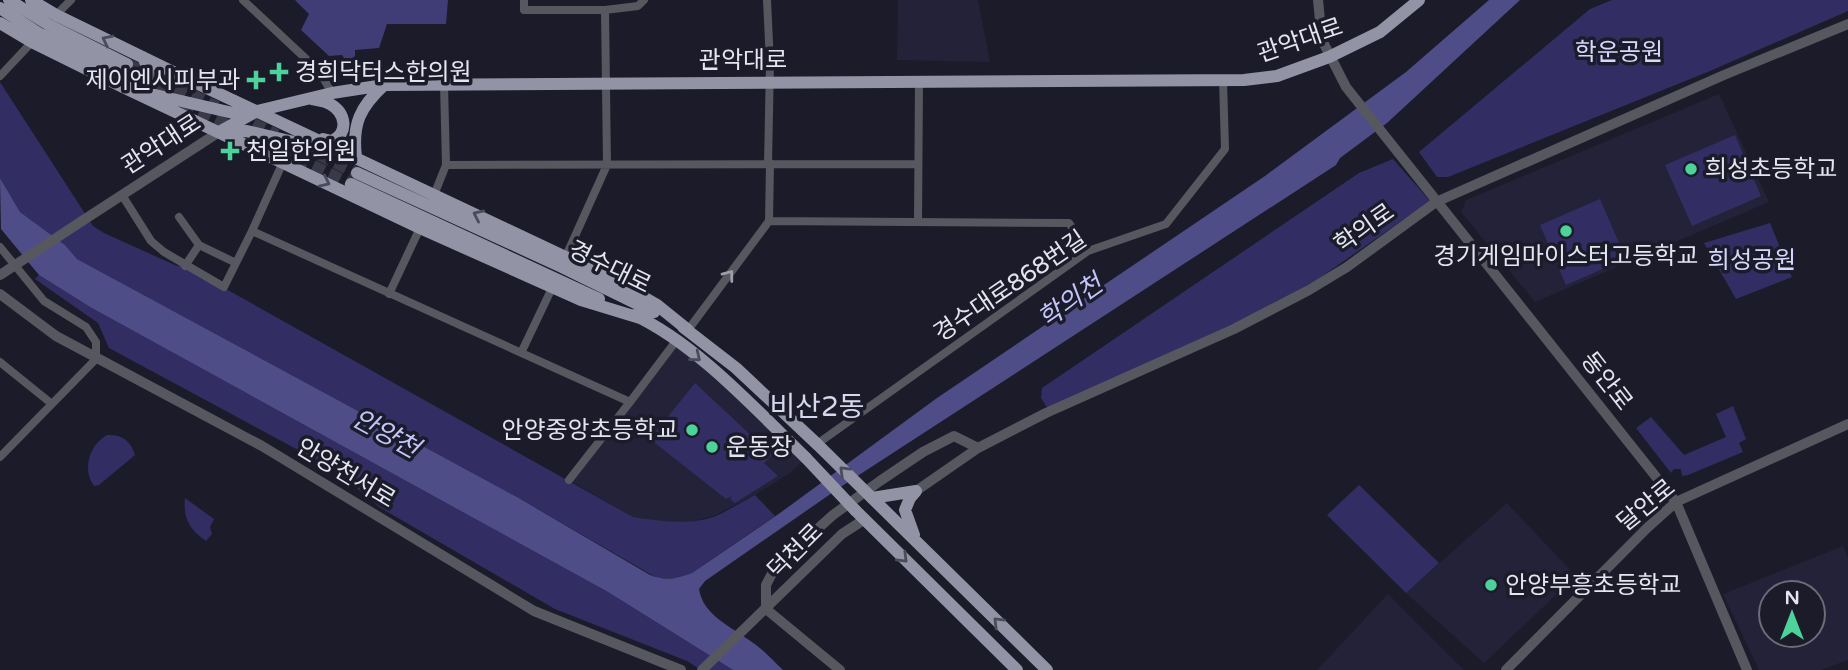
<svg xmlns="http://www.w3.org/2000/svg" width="1848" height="670" viewBox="0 0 1848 670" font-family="'Varela Round','Noto Sans KR',sans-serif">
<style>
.built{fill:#232238;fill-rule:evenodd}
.green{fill:#322e64}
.forest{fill:#403c75}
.water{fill:#4f4d88}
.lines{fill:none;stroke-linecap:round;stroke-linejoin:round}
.primary-tunnel{stroke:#393948;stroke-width:12;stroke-dasharray:12 6;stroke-linecap:butt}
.minor{stroke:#575760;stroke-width:8}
.tertiary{stroke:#575760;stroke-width:10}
.primary{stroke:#9293a4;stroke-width:12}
.tertiary-bridge{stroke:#575760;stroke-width:10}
.primary-bridge{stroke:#9293a4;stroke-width:12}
.oneway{stroke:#4b4b5b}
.oneway2{stroke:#9e9ea8}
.poi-dot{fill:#4dd39a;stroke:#1b1b2a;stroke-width:2.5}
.labels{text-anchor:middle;stroke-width:7;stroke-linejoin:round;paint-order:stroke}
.street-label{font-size:24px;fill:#e5e5f0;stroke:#1b1b2a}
.park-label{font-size:24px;fill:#d6d7fc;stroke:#1b1b2a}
.poi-label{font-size:24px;fill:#e5e5f0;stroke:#1b1b2a;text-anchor:start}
.water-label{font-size:26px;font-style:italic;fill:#c3c4fa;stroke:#1b1b2a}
.quarter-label{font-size:28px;fill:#d7d8ee;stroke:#1b1b2a}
</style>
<rect width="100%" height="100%" fill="#1b1b2a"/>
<path class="built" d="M898 0H978L990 62 897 60Z
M1719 94 1769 202 1535 302 1461 212 1466 200Z
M676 341 806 458 790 473 755 495 714 516 690 522H662L633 517 569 480Z
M1507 503 1576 576 1484 663 1406 593Z
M1843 546 1848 558V660L1821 670H1759L1723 594ZM1771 593H1813V635H1771Z
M1388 594 1464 670H1317Z"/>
<path class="green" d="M1612 0H1848V11L1710 71 1448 177H1437L1419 152 1590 9Z
M0 82 93 226 104 233 177 266H185L633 517C660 521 689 526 716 516 729 510 742 502 755 495L775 516 692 573 682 578H657L517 497 77 259 65 245 20 212 0 178Z
M1735 135 1761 196 1692 226 1665 165Z
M1393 159 1430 201 1318 279 1232 327 1048 409 1041 398 1042 388 1359 173Z
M1600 199 1626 259 1566 285 1540 225Z
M1770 223 1792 277 1736 299 1704 243Z
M39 275 90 307 608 592 733 670H701L687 661 555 609 379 507 337 471 109 348 98 323 35 279Z
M695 383 772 455 764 463 778 476 735 503 730 499 732 496 726 499 650 439Z
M1733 406 1746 439 1739 443 1743 452 1688 475 1682 476 1681 469H1674L1671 473 1636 428 1651 417 1684 455 1726 437 1716 414Z
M107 435C122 434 131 441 135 455L99 485 94 486C82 470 89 445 107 435Z
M1359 485 1439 563 1406 593 1327 515Z
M185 498 214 519 210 527 212 534 206 541C189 529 183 518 185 498Z"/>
<path class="forest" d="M295 0H448L446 24H387L379 48 355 50V61H346L342 55 329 56 301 30 309 14Z"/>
<path class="water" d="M1489 0H1520L1387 123 1340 158 1336 165 842 486 705 581 699 589C703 615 730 626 749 640 762 648 772 660 783 670H733L608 592 90 307 39 275 1 229 0 178 20 212 65 245 77 259 517 497 650 575C665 581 678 579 692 573L780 513 937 398 1265 176 1406 72Z"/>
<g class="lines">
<path class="primary-tunnel" d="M127 64 217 107
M123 75 163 95
M183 104 351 184
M237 116 277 135
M303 147 357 173"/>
<path class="minor" d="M243 0 319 71 332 93
M524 0V10H605
M767 0 770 63 768 164
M56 15 71 0
M0 76 32 42
M444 84 446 165 918 164
M283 162 252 231 630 402 676 341
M122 195 151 241 164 252 224 287 252 231
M434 195 446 165
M179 217 199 245
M769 221 1069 223 1088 251
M769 221 770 163
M918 222 919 82
M0 247 44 301 86 327 96 342V359L0 457
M566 256 607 165 605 10 638 6 644 0
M185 266 199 245 236 263
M389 294 420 228
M688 330 769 221
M521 353 552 288
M0 362 52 404
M817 444 1088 251 1166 224 1225 149 1223 79
M569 480 630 402"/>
<path class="tertiary" d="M1318 0 1322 40 1346 87 1676 502 1747 670
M82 221 219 132
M0 294 56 336 262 446 534 611 681 670
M916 491 978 448 1046 413 1234 329 1309 290 1347 267 1436 202 1724 75 1848 24
M702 670 842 534 865 519
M840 670 766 609V585L776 566 833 515 880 481 923 452 954 436 978 448
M1506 670 1647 528 1676 502 1848 424"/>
<path class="primary" d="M9 0 49 25 127 64
M31 0 56 15 175 73 612 279 657 305 688 330
M0 8 40 34 123 75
M0 23 32 42 123 87 420 228 581 300 640 318
M124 87 137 88 147 79 148 69 143 57
M151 94 233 113 254 111
M312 99C317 100 325 101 330 104 346 113 349 133 332 141L323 139
M219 132 257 111 332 93 384 85 1244 80 1277 76 1329 57 1380 32 1419 0
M223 132 247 131 328 150
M356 157C352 124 360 107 384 85
M357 173 562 267 654 312
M351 184 599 299
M634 315C697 344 757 411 806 458
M683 327 736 368 817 444
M872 498 1047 670
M872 498 916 491
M855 510 1017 670
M914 535 905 510 910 498 916 491"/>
<path class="tertiary-bridge" d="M0 275 82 221"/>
<path class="primary-bridge" d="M817 444 872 498
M806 458 855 510"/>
</g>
<defs><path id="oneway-chevron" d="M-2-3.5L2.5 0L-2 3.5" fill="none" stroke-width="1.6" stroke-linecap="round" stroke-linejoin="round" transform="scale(1.75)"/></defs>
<g class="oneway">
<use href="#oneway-chevron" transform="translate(107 40) rotate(-154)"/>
<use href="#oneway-chevron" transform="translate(325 182) rotate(25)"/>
<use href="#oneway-chevron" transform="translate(478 215) rotate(-155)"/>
<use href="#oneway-chevron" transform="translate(696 357) rotate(39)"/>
<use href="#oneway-chevron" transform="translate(844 471) rotate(-136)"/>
<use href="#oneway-chevron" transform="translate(903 558) rotate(45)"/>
<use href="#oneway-chevron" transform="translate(998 622) rotate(-135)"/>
</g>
<use class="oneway2" href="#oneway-chevron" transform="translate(729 275) rotate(-53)"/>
<g class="poi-dot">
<path d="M275.5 61.5h7v7h7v7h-7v7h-7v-7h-7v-7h7z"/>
<path d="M252.5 69.5h7v7h7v7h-7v7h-7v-7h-7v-7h7z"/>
<path d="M226.5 140.5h7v7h7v7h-7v7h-7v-7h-7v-7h7z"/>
<circle cx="1691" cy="169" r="7"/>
<circle cx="1566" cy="231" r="7"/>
<circle cx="692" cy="430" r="7"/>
<circle cx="712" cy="447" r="7"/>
<circle cx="1491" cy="585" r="7"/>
</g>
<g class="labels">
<g class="street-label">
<text transform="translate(1300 40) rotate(-19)" y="8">관악대로</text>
<text x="743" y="68">관악대로</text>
<text transform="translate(161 144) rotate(-33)" y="8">관악대로</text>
<text transform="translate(1364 228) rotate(-35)" y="8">학의로</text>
<text transform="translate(610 267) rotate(26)" y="8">경수대로</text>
<text transform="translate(1010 286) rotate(-34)" y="8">경수대로868번길</text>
<text transform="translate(1607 381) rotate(52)" y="8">동안로</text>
<text transform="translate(346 473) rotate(31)" y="8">안양천서로</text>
<text transform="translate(1646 505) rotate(-39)" y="8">달안로</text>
<text transform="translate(795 551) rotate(-45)" y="8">덕천로</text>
</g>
<g class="park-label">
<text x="1619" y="60">학운공원</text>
<text x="1752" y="268">희성공원</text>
</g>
<g class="poi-label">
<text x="295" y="80">경희닥터스한의원</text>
<text x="240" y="88" text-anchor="end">제이엔시피부과</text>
<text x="246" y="159">천일한의원</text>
<text x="1705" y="177">희성초등학교</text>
<text x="1566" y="264" text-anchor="middle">경기게임마이스터고등학교</text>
<text x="678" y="438" text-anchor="end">안양중앙초등학교</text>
<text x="726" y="455">운동장</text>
<text x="1505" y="593">안양부흥초등학교</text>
</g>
<g class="water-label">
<text transform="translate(1070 301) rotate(-35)" y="9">학의천</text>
<text transform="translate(386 433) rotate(29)" y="9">안양천</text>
</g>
<g class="quarter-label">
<text x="817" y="416">비산2동</text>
</g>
</g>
<g transform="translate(1792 614)"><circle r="33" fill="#1b1b2a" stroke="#6c6c79" stroke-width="2"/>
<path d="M0-5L12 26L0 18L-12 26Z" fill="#4dd39a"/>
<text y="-10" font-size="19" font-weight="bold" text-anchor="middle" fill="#e5e5f0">N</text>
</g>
</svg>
